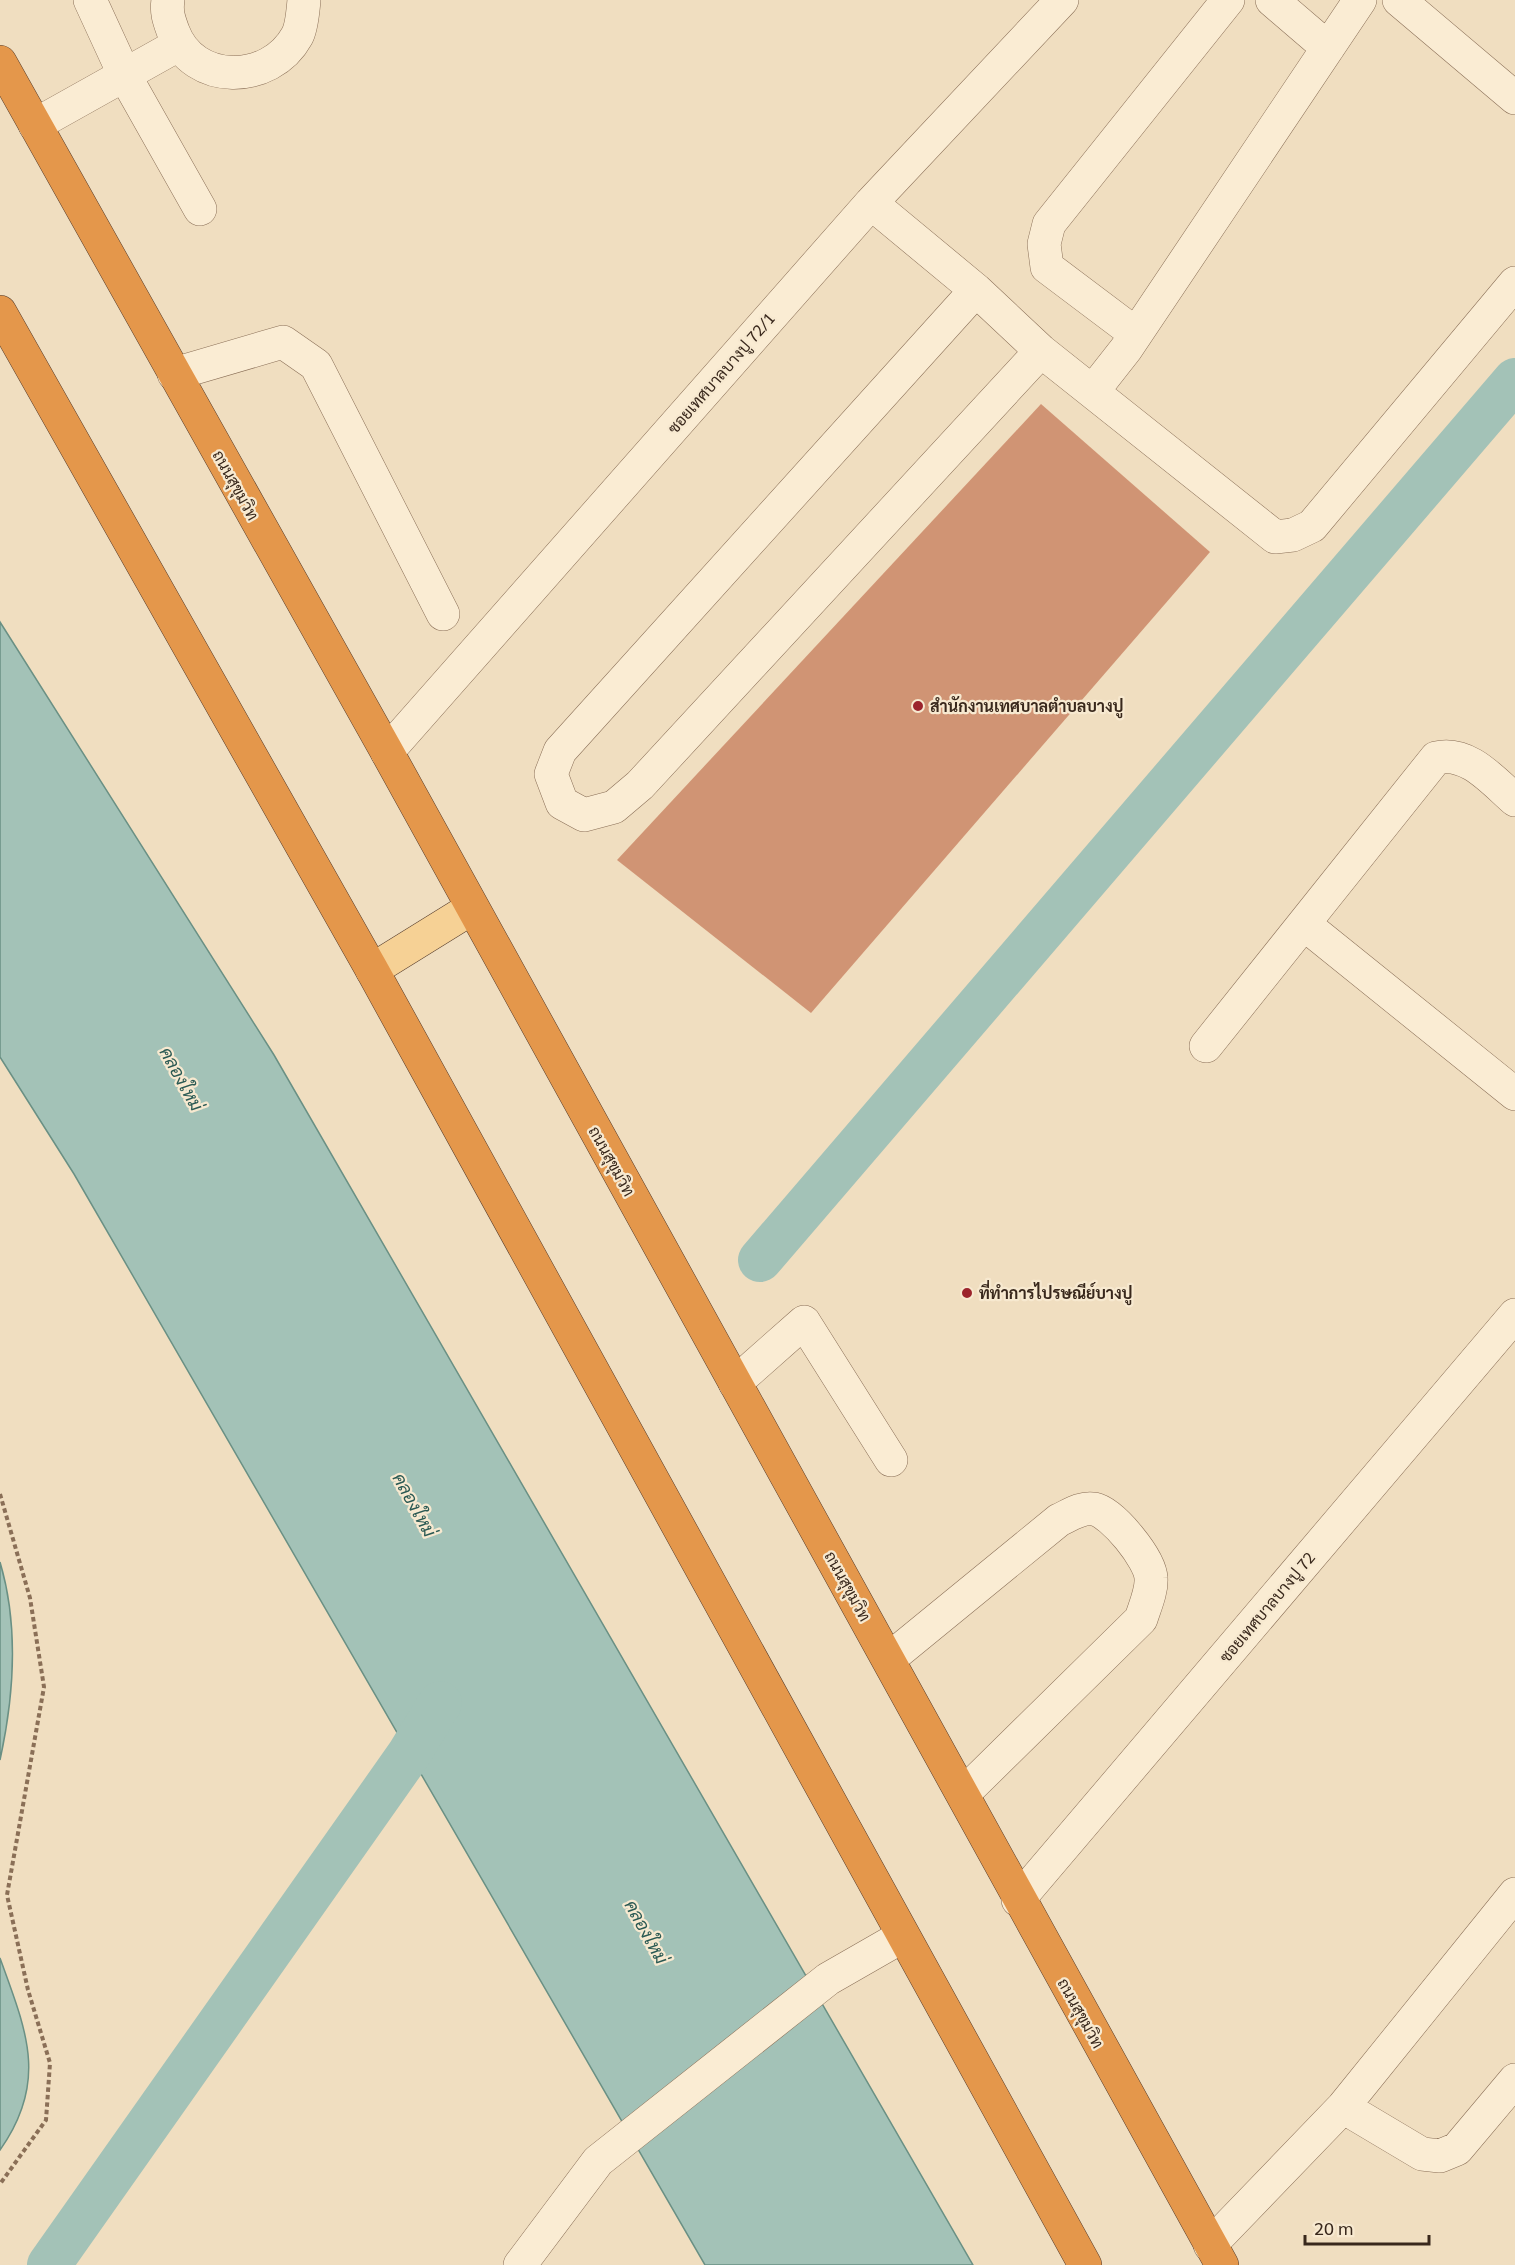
<svg xmlns="http://www.w3.org/2000/svg" width="1515" height="2265" viewBox="0 0 1515 2265" font-family="Georgia,Sarabun,serif">
<style>
.water{fill:#a3c2b7;stroke:#6a9084;stroke-width:1.5}
.lines{fill:none;stroke-linecap:round;stroke-linejoin:round}
.canal{stroke:#a3c2b7;stroke-width:44}
.building{fill:#d09474}
.minor-casing{stroke:#8a6f57;stroke-width:34}
.major-casing{stroke:#573d2c;stroke-width:34}
.highway-casing{stroke:#573d2c;stroke-width:34}
.path{stroke:#8a6f57;stroke-width:4;stroke-dasharray:4.5 3;stroke-linecap:butt}
.minor{stroke:#faecd3;stroke-width:33}
.major{stroke:#f6d195;stroke-width:33}
.highway{stroke:#e4974b;stroke-width:33}
.poi-dot{fill:#9c242c;stroke:#f7e9d0;stroke-width:2}
.labels{text-anchor:middle;stroke-width:4.5;stroke-linejoin:round;paint-order:stroke}
.street-label{font-size:16px;fill:#39281c;stroke:#f7e9d0}
.poi-label{font-size:16px;font-weight:bold;fill:#39281c;stroke:#f7e9d0;text-anchor:start}
.water-label{font-size:18px;font-style:italic;fill:#2a5953;stroke:#f7e9d0}
</style>
<rect width="100%" height="100%" fill="#f0dec0"/>
<path class="water" d="M0 622 274 1055 973 2265H705L74 1174 0 1057Z
M0 1562C19 1626 14 1696 0 1760Z
M0 1958C26 2030 49 2081 0 2150Z"/>
<g class="lines">
<path class="canal" d="M760 1260 1515 380
M49 2265 409 1754 440 1703"/>
</g>
<path class="building" d="M1041 404 1210 552 811 1013 617 860Z"/>
<g class="lines">
<g class="minor-casing">
<path id="minor" d="M90 0 125 76 200 209
M168 0C166 12 169 20 173 31 193 86 270 85 297 36 302 27 303 10 304 0
M1272 0 1328 48
M1399 0 1515 98
M35 125 178 45
M871 203 976 290 1041 351 1275 537 1293 535 1312 526 1515 283
M976 290 560 751 551 774 562 803 584 815 614 807 640 785 1041 351
M1136 334 1047 267 1044 244 1049 224 1228 0
M174 374 283 342 316 365 443 614
M1093 391 1126 349 1360 0
M387 752 871 203 1062 0
M1304 924 1515 1094
M1206 1046 1436 758C1468 750 1493 781 1515 800
M735 1383 804 1322 891 1460
M889 1659 1059 1520C1070 1515 1081 1507 1094 1509 1113 1513 1150 1559 1151 1578 1152 1591 1145 1606 1141 1619L963 1794
M1018 1900 1515 1315
M1343 2107 1422 2154 1440 2156 1457 2149 1515 2080
M1210 2245 1343 2107 1515 1894
M520 2265 598 2161 828 1979 903 1936"/>
</g>
<g class="major-casing">
<path id="major" d="M372 970 472 908"/>
</g>
<g class="highway-casing">
<path id="highway" d="M0 62 387 752 1222 2265
M0 312 372 970 1085 2265"/>
</g>
<path class="path" d="M0 1494 30 1598 44 1687 7 1895 28 1990 50 2063 46 2120 0 2184"/>
<use href="#minor" class="minor"/>
<use href="#major" class="major"/>
<use href="#highway" class="highway"/>
</g>
<g class="poi-dot">
<circle cx="918" cy="706" r="6"/>
<circle cx="967" cy="1293" r="6"/>
</g>
<g class="labels">
<g class="street-label">
<text transform="translate(721 373) rotate(-49)" y="6">ซอยเทศบาลบางปู 72/1</text>
<text transform="translate(236 485) rotate(61)" y="6">ถนนสุขุมวิท</text>
<text transform="translate(612 1161) rotate(61)" y="6">ถนนสุขุมวิท</text>
<text transform="translate(848 1586) rotate(61)" y="6">ถนนสุขุมวิท</text>
<text transform="translate(1267 1607) rotate(-50)" y="6">ซอยเทศบาลบางปู 72</text>
<text transform="translate(1081 2013) rotate(61)" y="6">ถนนสุขุมวิท</text>
</g>
<g class="poi-label">
<text x="930" y="712">สำนักงานเทศบาลตำบลบางปู</text>
<text x="979" y="1299">ที่ทำการไปรษณีย์บางปู</text>
</g>
<g class="water-label">
<text transform="translate(181 1079) rotate(61)" y="6">คลองใหม่</text>
<text transform="translate(414 1505) rotate(61)" y="6">คลองใหม่</text>
<text transform="translate(646 1932) rotate(61)" y="6">คลองใหม่</text>
</g>
</g>
<path d="M1305 2235v9h124v-9" fill="none" stroke="#39281c" stroke-width="3"/>
<text x="1314" y="2235" font-size="18" fill="#39281c" stroke="#f7e9d0" stroke-width="4.5" paint-order="stroke">20 m</text>
</svg>
